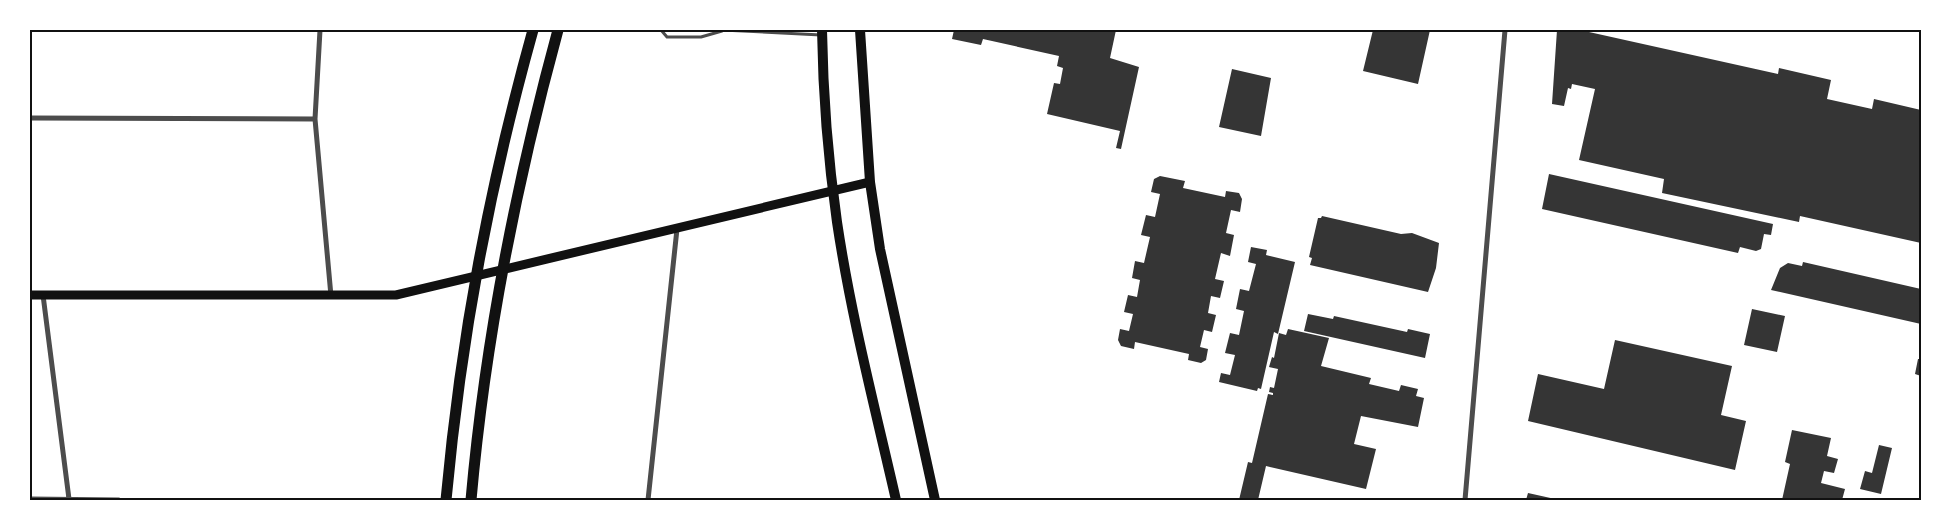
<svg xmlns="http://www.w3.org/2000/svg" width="1951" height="530" viewBox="0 0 1951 530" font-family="Signika,sans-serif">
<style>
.building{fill:#353535}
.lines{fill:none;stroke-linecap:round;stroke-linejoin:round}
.service{stroke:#4c4c4c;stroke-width:3}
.minor{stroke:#4c4c4c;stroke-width:5}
.secondary{stroke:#111;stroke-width:9}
.trunk{stroke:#111;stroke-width:10}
.motorway{stroke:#111;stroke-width:11}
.neatline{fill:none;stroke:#111;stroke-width:2}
</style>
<rect width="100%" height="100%" fill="#fff"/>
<path class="building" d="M954 30H1116L1110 58 1139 67 1121 149 1116 148 1120 131 1047 114 1054 83 1060 84 1063 68 1057 66 1059 56 983 39 981 45 952 39Z
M1373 30H1430L1418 84 1363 71Z
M1557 30H1580L1778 74 1779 68 1831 80 1827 99 1872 109 1874 99 1921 110V243L1800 216 1799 222 1662 193 1664 179 1579 160 1595 89 1572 84 1571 89 1568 88 1564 106 1552 104Z
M1232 69 1271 78 1261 136 1219 127Z
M1549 174 1773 224 1771 235 1764 234 1761 249 1756 251 1740 247 1738 253 1542 209Z
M1160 176 1185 181 1183 188 1225 197 1226 191 1239 193 1242 199 1240 212 1231 210 1226 233 1234 235 1230 256 1221 253 1215 279 1224 281 1220 298 1211 296 1208 313 1216 315 1212 332 1204 330 1200 347 1208 349 1206 360 1201 363 1188 360 1189 354 1135 342 1134 349 1121 346 1118 340 1120 329 1129 331 1133 314 1124 312 1128 295 1137 297 1140 280 1132 278 1135 261 1144 263 1150 237 1141 235 1146 215 1155 217 1160 194 1151 192 1154 179Z
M1322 216 1401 234 1412 233 1439 243 1436 268 1428 292 1310 265 1312 258 1309 257 1318 218H1321Z
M1251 247 1267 250 1266 255 1295 262 1278 334 1274 332 1261 389 1258 388 1257 391 1219 382 1221 373 1230 375 1235 355 1225 353 1230 333 1239 335 1244 311 1236 309 1240 289 1249 291 1256 264 1248 262Z
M1803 262 1921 289V324L1771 290 1780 268 1788 263 1802 266Z
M1752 309 1785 316 1777 352 1744 345Z
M1308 314 1333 319 1334 316 1407 332 1408 329 1430 334 1425 358 1304 331Z
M1288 329 1329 338 1321 366 1371 378 1369 384 1399 391 1401 385 1418 389 1416 396 1424 398 1418 427 1361 416 1354 444 1376 449 1366 489 1266 466 1258 500H1239L1248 462 1252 463 1268 394 1273 395V393L1269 392 1270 387 1274 388 1278 369 1269 367 1272 357 1274 358 1279 333 1286 335Z
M1615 340 1732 366 1721 415 1746 421 1735 470 1528 421 1538 374 1604 389Z
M1918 359H1921V376L1915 374Z
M1792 430 1831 438 1827 456 1838 459 1834 473 1824 471 1821 483 1845 489 1842 500H1782L1790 464 1785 462Z
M1879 445 1892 448 1881 494 1860 489 1865 471 1872 473Z
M1528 493 1555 499V500H1526Z"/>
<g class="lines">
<path class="service" d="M661 30 667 37H701L722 31
M722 30 821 35"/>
<path class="minor" d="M320 30 315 119 331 296
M30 118 315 119
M43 295 69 499
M30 499 119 500
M648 500 677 229
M1465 500 1505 30"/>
<path class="secondary" d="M30 295H396L870 182"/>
<path class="trunk" d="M822 30C823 94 828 159 837 222 851 316 875 408 896 500
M860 30 870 182 880 249 935 500"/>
<path class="motorway" d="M446 500C461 337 489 188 533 30
M471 500C485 341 516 184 558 30"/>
</g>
<rect width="1951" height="530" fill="none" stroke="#ffffff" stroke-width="62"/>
<rect x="31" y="31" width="1889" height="468" class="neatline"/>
</svg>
